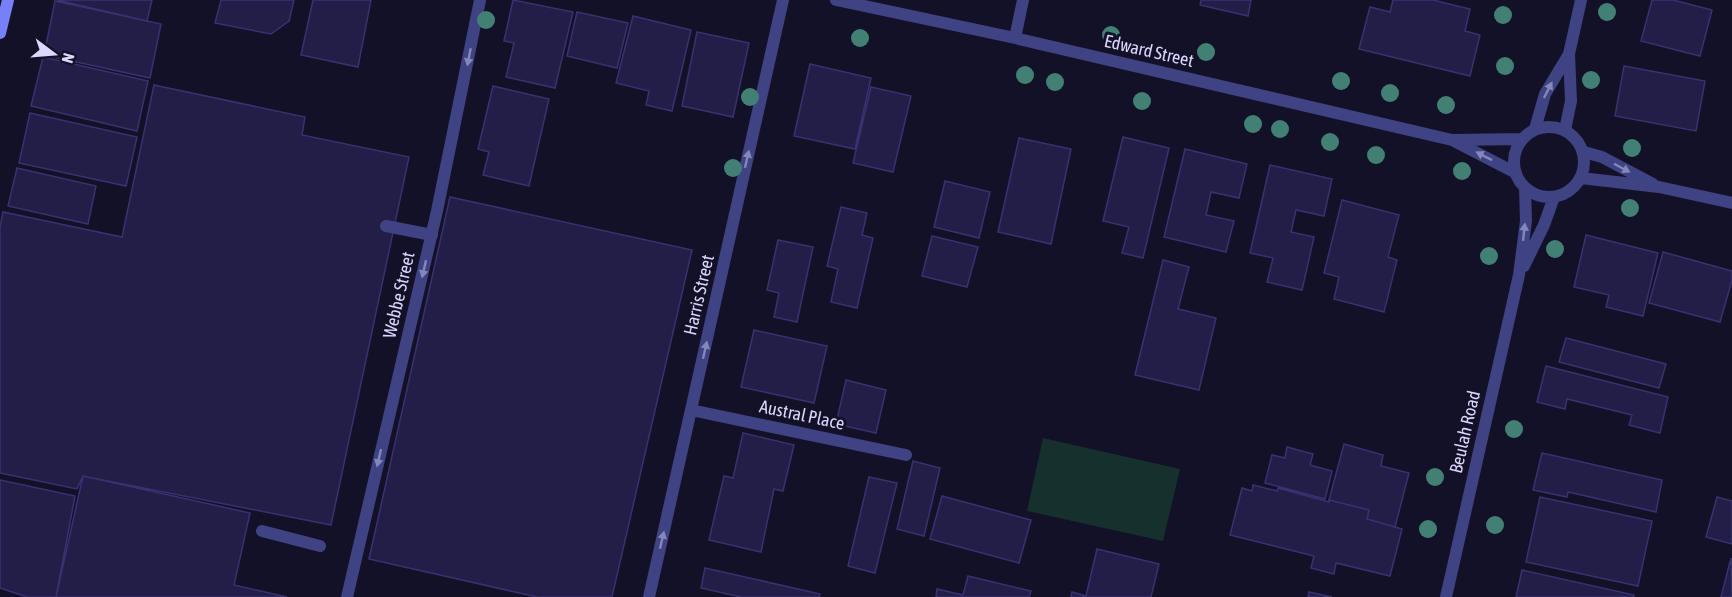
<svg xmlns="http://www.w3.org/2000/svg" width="1732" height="597" viewBox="0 0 1732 597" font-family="'Asap Condensed',sans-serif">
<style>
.green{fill:#15302d}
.building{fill:#221e47;stroke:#383271;stroke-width:1.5}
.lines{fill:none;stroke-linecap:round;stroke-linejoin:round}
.service{stroke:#3f4383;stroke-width:12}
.minor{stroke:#3f4383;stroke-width:12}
.secondary{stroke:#7680f7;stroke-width:12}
.tree{fill:#428073}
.oneway{fill:#8586ba}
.labels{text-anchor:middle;stroke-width:6;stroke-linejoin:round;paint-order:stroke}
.street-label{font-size:18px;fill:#dad9fd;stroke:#131127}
</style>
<rect width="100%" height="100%" fill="#131127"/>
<path class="green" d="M1043 438 1180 469 1163 541 1027 511Z"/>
<path class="building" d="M57 0H152L147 21Z
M221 0H294L289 21 271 34 215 23Z
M313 0H371L358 67 301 55Z
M513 0 573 12 555 88 506 77 514 43 504 41Z
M1201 0H1251L1248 16 1200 5Z
M1393 0H1433L1470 9 1465 31 1480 35 1470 76 1359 49 1370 7 1390 12Z
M1652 0H1673L1712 10 1700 56 1641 41Z
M55 1 161 24 150 78 44 55Z
M577 12 628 23 617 68 567 56Z
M633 16 691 30 672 111 646 105 649 91 616 83Z
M697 32 749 43 733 117 682 106Z
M43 57 148 81 137 131 31 106Z
M810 64 871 78 855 149 794 136Z
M1624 66 1705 81 1696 131 1615 116Z
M154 85 305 117 302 135 409 157 331 525 83 476 77 489 0 473V227L3 212 122 237Z
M493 86 549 99 529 186 483 175 489 152 478 149Z
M871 87 911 96 893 172 853 163Z
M30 113 137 137 126 186 19 163Z
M1123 137 1169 148 1143 258 1122 253 1129 227 1103 221Z
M1019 138 1071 149 1051 244 998 232Z
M1185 149 1247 164 1239 198 1211 192 1206 215 1234 221 1226 252 1164 237Z
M1270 165 1332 179 1324 216 1296 210 1291 232 1314 237 1302 290 1267 282 1273 258 1250 253Z
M17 168 96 186 88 224 8 206Z
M945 181 990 192 979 238 934 227Z
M450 197 692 250 612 597H537L369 559Z
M1342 200 1399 215 1388 257 1397 260 1384 312 1334 299 1339 277 1324 273Z
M841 207 867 213 862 235 873 238 857 308 831 302 838 269 827 266Z
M1586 235 1658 253 1643 316 1606 307 1609 295 1574 287Z
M932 236 978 247 967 287 922 276Z
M778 240 813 247 797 322 774 317 779 293 767 290Z
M1663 252 1732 271V280L1720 322 1649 303Z
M1163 260 1189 267 1178 309 1216 318 1199 390 1135 375Z
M754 330 827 346 814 403 741 387Z
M1566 338 1666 364 1659 388 1559 362Z
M1546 366 1668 397 1660 433 1629 425 1632 415 1567 399 1565 409 1537 402Z
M846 380 886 390 876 433 836 424Z
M743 433 794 445 783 491 774 489 761 552 709 540 724 476 733 478Z
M1344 444 1383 455 1381 466 1409 473 1395 527 1367 519 1369 510 1329 500Z
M1287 447 1313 454 1310 465 1332 471 1325 499 1265 483 1272 455 1285 458Z
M1542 453 1662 480 1656 512 1568 492 1567 497 1533 490Z
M913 461 940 468 924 536 897 529Z
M83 476 250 513 234 585 287 597H56Z
M869 477 897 483 875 573 848 566Z
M0 480 75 496 56 597H27L0 588Z
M1253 485 1277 491 1278 488 1329 502V500L1369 510 1367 519 1402 529 1390 576 1336 563 1334 574 1311 568 1314 556 1230 535 1242 488 1252 491Z
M942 496 1031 520 1019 563 930 539Z
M1540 497 1652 521 1638 586 1526 562Z
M1717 497 1732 501V544L1706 537Z
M1097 549 1159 564 1151 597H1071L1072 592 1086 596Z
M1731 558 1732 597H1721Z
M705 568 820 594 819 597H741L701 588Z
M1522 570 1634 595V597H1516Z
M968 576 1031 591 1029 597H936L937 589 963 595Z
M1309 592 1332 597H1308Z"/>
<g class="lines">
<path class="service" d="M386 226 432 235
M262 531 320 546"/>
<path class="minor" d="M836 0 1015 38 1452 140 1516 173
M1015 38 1023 0
M1514 162a35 35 0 1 1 70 0a35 35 0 1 1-70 0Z
M1535 129 1545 94 1569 54
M1565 130 1571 101 1569 54 1581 0
M1453 140 1522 139
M1584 152 1602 157 1653 184
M1581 178 1659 187 1732 203
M1524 266 1544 225 1554 197
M691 410 906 455
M347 597 437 211 480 0
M649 597 783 0
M1446 597 1519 275 1526 221 1525 188"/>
<path class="secondary" d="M0 33 8 0"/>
</g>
<g class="tree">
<circle cx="1607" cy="12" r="9"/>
<circle cx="1503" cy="15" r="9"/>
<circle cx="486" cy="20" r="9"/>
<circle cx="1111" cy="35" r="9"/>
<circle cx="860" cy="38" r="9"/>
<circle cx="1206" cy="52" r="9"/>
<circle cx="1505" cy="66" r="9"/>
<circle cx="1025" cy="75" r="9"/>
<circle cx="1591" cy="80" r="9"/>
<circle cx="1341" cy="81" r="9"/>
<circle cx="1055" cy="82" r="9"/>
<circle cx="1390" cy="93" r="9"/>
<circle cx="750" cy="97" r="9"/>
<circle cx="1142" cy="101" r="9"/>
<circle cx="1446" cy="105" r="9"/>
<circle cx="1253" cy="124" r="9"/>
<circle cx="1280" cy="129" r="9"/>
<circle cx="1330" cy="142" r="9"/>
<circle cx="1632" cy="148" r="9"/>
<circle cx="1376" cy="155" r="9"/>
<circle cx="733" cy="168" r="9"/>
<circle cx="1462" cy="171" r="9"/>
<circle cx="1630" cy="208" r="9"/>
<circle cx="1555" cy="249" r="9"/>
<circle cx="1489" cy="256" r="9"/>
<circle cx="1514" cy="429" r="9"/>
<circle cx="1435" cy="477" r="9"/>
<circle cx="1495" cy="525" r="9"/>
<circle cx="1428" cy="529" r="9"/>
</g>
<defs><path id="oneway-solid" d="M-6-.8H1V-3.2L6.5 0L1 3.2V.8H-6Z" transform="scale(1.5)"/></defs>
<g class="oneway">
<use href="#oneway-solid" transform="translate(469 57) rotate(101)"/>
<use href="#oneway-solid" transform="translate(1548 90) rotate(-63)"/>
<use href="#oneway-solid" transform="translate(1484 156) rotate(-153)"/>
<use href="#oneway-solid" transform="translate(747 159) rotate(-77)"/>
<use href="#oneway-solid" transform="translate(1622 168) rotate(28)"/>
<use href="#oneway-solid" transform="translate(1524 232) rotate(-84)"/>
<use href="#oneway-solid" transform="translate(424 269) rotate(103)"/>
<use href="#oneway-solid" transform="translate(705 350) rotate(-77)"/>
<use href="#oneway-solid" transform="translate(379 458) rotate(103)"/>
<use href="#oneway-solid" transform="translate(662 540) rotate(-77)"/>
</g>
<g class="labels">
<g class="street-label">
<text transform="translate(1149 51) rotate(13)" y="6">Edward Street</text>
<text transform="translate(399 295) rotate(-77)" y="6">Webbe Street</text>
<text transform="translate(699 295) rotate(-77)" y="6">Harris Street</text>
<text transform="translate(802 415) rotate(12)" y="6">Austral Place</text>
<text transform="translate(1465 432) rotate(-77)" y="6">Beulah Road</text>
</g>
</g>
<g transform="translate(54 54) rotate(106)" stroke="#131127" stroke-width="4.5" paint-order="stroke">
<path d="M0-4.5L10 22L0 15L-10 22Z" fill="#dad9fd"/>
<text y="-9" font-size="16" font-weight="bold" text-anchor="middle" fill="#dad9fd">N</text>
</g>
</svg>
